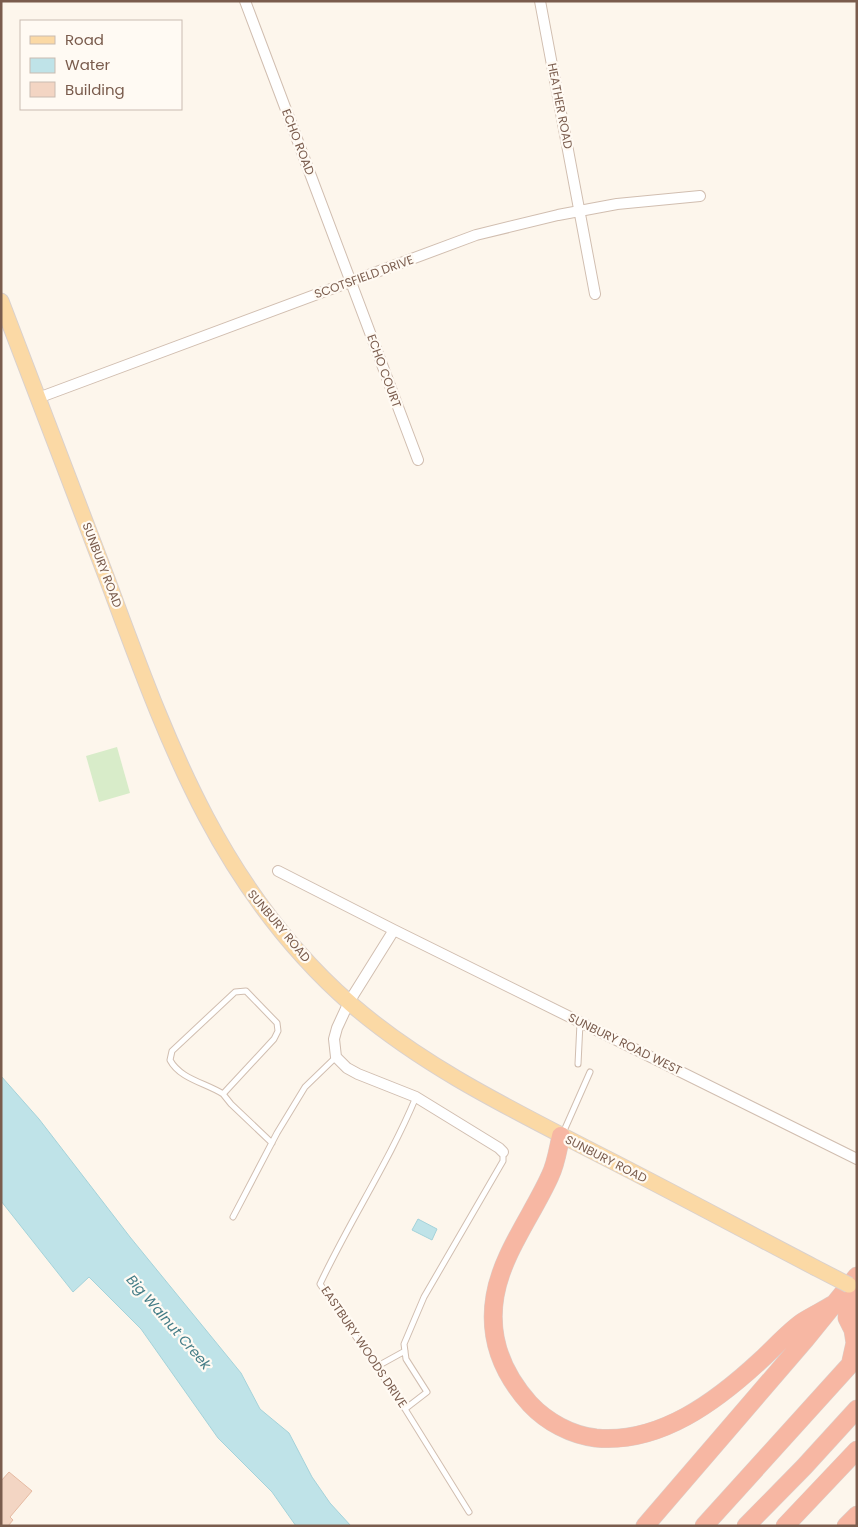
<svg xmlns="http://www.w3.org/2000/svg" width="858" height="1527" viewBox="0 0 858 1527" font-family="Poppins,sans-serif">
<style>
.green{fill:#d8ecc9}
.water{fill:#bfe3e8;stroke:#a5d3da}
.building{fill:#f3d5c3;stroke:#e6bba3}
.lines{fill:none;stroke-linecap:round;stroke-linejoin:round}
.service-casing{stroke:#d1beb0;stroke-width:7}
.minor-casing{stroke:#d1beb0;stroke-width:12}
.primary-casing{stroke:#dad1cd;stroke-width:17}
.motorway-casing{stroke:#dad1cd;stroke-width:19}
.service{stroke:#fff;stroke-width:5}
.minor{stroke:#fff;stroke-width:10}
.primary{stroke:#fbd9a5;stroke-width:15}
.motorway{stroke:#f7b7a3;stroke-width:18}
.primary-bridge-casing{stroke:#dad1cd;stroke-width:17;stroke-linecap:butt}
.primary-bridge{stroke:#fbd9a5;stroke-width:15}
.labels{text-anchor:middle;stroke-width:4.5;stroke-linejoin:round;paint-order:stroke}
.street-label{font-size:12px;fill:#7a5c4d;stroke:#fffaf3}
.water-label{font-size:14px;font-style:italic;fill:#437c86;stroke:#fffaf3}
</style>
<rect width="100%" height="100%" fill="#fdf6ec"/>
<path class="green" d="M117 747 130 793 99 802 86 756Z"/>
<path class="water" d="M1 1076 39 1119 130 1237 241 1373 260 1409 289 1433 312 1477 330 1503 351 1526H296L272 1492 218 1438 141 1329 89 1277 73 1292 1 1201Z
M418 1219 437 1229 432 1240 412 1230Z"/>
<path class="building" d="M9 1472 32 1491 10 1517 13 1520 8 1526H1V1481Z"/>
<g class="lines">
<g class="service-casing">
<path id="service" d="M578 1064 580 1023
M223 1094C206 1083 180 1079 170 1060L172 1051 235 992 246 991 277 1023 278 1031 274 1039 223 1094 231 1104 272 1143
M416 1097C389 1162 350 1220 320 1284L405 1409 469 1512
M563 1133 590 1072
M233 1217 277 1133 305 1087 336 1057
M376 1367 405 1351
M405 1409 427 1392 406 1359 404 1344 424 1297 503 1161V1152"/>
</g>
<g class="minor-casing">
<path id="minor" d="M245 1 418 460
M540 1 595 294
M38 398 476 235 558 215 617 204 700 196
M278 871 394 930 857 1159
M394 930 349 1002 337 1028 334 1039 336 1057 347 1068 358 1074 416 1097 499 1148 503 1152"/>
</g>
<g class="primary-casing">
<path id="primary" d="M1 301C36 393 71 484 106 576 166 737 217 887 351 1004 424 1067 511 1109 596 1153 669 1190 741 1229 814 1267"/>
</g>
<g class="motorway-casing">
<path id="motorway" d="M561 1136C558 1149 556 1164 550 1176 533 1214 502 1254 495 1296 488 1337 502 1373 530 1404 547 1422 571 1435 596 1438 660 1444 717 1401 762 1359 774 1348 791 1329 804 1321 814 1315 824 1310 834 1304
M849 1285 847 1318 853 1330 855 1343 851 1361
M645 1526 805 1340 857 1276
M704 1526 857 1357
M746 1526 804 1467 857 1409
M785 1526 857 1450
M846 1526 857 1515"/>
</g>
<use href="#service" class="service"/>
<use href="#minor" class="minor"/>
<use href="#primary" class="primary"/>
<use href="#motorway" class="motorway"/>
<g class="primary-bridge-casing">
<path id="primary-bridge" d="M814 1267 849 1285"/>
</g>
<use href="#primary-bridge" class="primary-bridge"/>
</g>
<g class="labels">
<g class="street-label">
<text transform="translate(560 106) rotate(79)" y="4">HEATHER ROAD</text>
<text transform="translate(298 142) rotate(69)" y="4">ECHO ROAD</text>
<text transform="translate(364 277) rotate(-20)" y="4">SCOTSFIELD DRIVE</text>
<text transform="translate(384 371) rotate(70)" y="4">ECHO COURT</text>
<text transform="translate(102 565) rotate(69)" y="4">SUNBURY ROAD</text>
<text transform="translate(279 926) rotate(50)" y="4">SUNBURY ROAD</text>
<text transform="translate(625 1044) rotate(26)" y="4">SUNBURY ROAD WEST</text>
<text transform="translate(606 1159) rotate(27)" y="4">SUNBURY ROAD</text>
<text transform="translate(364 1347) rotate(56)" y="4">EASTBURY WOODS DRIVE</text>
</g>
<g class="water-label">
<text transform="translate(169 1322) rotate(49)" y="5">Big Walnut Creek</text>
</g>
</g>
<rect width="858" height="1527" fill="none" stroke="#7a5c4d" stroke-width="5"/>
<rect x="20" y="20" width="162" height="90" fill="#fffaf3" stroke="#cabbb1"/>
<rect x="30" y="36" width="25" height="8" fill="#fbd9a5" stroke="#cabbb1"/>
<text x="65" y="45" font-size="15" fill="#7a5c4d">Road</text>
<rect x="30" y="58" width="25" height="15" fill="#bfe3e8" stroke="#cabbb1"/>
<text x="65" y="70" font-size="15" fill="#7a5c4d">Water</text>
<rect x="30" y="82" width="25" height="15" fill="#f3d5c3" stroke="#cabbb1"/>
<text x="65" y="95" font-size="15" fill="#7a5c4d">Building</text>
</svg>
